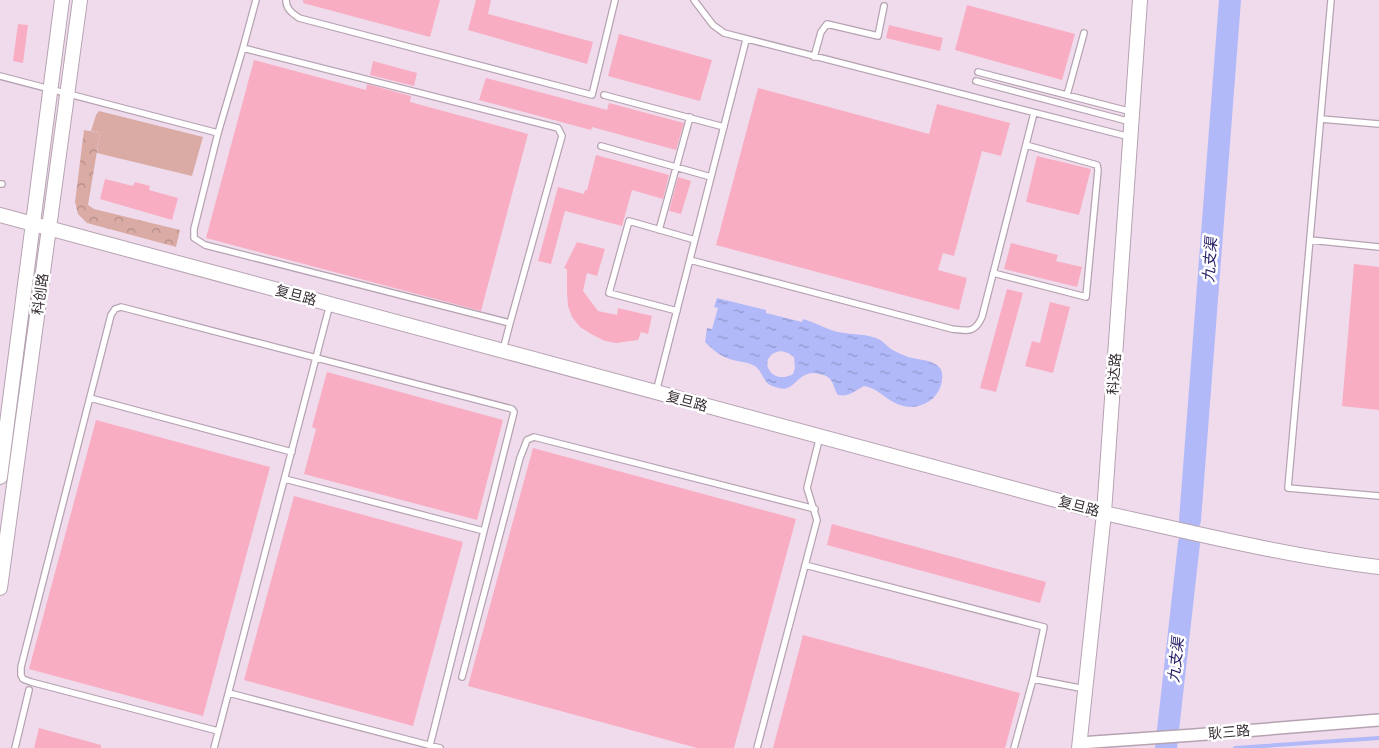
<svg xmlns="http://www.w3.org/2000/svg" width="1379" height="748" viewBox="0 0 1379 748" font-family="'Archivo Narrow','Noto Sans SC',sans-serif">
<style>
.grass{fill:#d9aba4}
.forest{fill:url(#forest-crowns)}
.water{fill:url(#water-ripples);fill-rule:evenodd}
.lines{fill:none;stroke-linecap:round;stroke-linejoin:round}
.stream{stroke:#b1b9f9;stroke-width:4}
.river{stroke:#b1b9f9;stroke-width:22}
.building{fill:#f8adc2}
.service-casing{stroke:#b6a3b2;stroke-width:8}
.minor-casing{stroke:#b6a3b2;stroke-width:14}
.tertiary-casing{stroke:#b6a3b2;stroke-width:16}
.service{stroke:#fff;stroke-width:5.5}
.minor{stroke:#fff;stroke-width:11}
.tertiary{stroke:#fff;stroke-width:14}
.labels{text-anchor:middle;stroke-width:5;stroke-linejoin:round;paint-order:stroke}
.street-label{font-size:14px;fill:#372f35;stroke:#fff}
.water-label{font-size:15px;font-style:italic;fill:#221c64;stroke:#fff}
</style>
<defs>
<pattern id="forest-crowns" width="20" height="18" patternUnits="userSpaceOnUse" patternTransform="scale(1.25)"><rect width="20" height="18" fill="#d9aba4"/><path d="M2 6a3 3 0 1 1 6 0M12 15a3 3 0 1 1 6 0" fill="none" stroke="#b18c86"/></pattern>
<pattern id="water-ripples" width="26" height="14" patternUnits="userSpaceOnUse" patternTransform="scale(1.25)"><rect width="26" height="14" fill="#b1b9f9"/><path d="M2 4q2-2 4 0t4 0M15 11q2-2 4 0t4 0" fill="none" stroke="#9197ca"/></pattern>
</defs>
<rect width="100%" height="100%" fill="#f0dbec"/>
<path class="grass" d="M99 111 203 137 192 176 97 153 100 133 91 131 96 115Z"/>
<path class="forest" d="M84 130 100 133 88 205 94 209 180 230 176 247 87 223 78 214 75 202Z"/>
<path class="water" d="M717 298 766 310V313L802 322 803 319C814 322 824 328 834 331 848 335 862 333 876 338 882 340 886 345 891 349 896 352 903 355 908 357 918 360 932 359 940 368 945 375 941 390 935 396 931 402 919 407 912 407 890 407 882 389 864 386 854 391 850 397 838 395 834 390 834 382 829 378 826 375 820 374 815 373 797 372 795 392 779 388 761 385 766 375 755 366 748 362 740 362 733 360 721 357 713 350 705 342L707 328 712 329 718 308 714 307ZM781 351 788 353 794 357 795 368 793 374C770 387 755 355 781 351Z"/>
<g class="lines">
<path class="stream" d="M1235 748 1379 738"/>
<path class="river" d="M1190 520 1230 0
M1166 748 1189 543"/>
</g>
<path class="building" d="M303 0H440L430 37 303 3Z
M476 0H491L488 14 593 42 587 64 468 30Z
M967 5 1075 34 1062 80 955 50Z
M18 24 28 25 23 63 13 61Z
M889 25 943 38 940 51 886 38Z
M619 34 712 60 700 101 608 76Z
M254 60 366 90 367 84 411 96 410 102 528 134 481 311 206 238Z
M373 61 417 73 414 86 370 75Z
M486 78 607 110 609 103 684 123 676 150 592 127 591 130 479 100Z
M758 88 929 134 937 104 1010 123 1001 156 982 151 954 256 943 253 938 270 967 278 959 310 716 245Z
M596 155 669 175 663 199 632 190 622 226 565 211 551 264 538 261 558 187 584 194 585 190H587Z
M1037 156 1091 169 1079 215 1026 202Z
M678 177 691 181 681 214 669 211Z
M105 179 133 186 135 182 150 186 149 190 178 198 172 220 100 199Z
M577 242 605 249 597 276 587 273 583 291 598 311 617 315 618 308 652 316 648 334 641 332 638 340 616 343 605 341 591 334 580 327 572 317 568 306 567 292V269L564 268Z
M1011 243 1058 255 1056 261 1082 267 1077 287 1004 269Z
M1354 264 1379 267V410L1342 406Z
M1007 289 1023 293 996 392 980 388Z
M1050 302 1070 307 1053 373 1025 366 1032 341 1040 343Z
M327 372 503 420 477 520 304 474 316 429 312 427Z
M96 420 270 467 203 716 29 669Z
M533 448 796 519 734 748H697L468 686Z
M294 496 463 542 413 726 244 680Z
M832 524 1046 582 1040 603 827 545Z
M803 635 1020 693 1005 748H773Z
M39 728 101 745V748H34Z"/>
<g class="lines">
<g class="service-casing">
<path id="service" d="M286 0C286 9 292 13 299 18L592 95 615 0
M694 0 713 25 724 33 1130 137
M1331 0 1288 488 1379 496
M243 48 256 0
M814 57 821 32 827 24 878 36 884 6
M978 72 1132 112
M0 76 218 133 194 229V238L205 245 510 323 562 136 558 128 243 48 218 133
M976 81 1131 122
M604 95 724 127
M1067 95 1084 33
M1321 119 1379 124
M601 146 711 177
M0 184H2
M659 230 690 117
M1310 240 1379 247
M690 260 952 329C968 331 975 333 982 317L1034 113
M993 273 1086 297 1098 170 1097 165 1026 145
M677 311 609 293 629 221 695 240
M503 350 510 323
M656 392 746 40
M90 398 292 452
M285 479 484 531
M805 565 1044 627 1033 679 1014 748
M462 677 520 458 527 440 534 437 815 509
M1033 679 1085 689
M229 693 440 748
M218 731 31 682 23 679 21 675V667L111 315 115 309 121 307 512 409 514 412 430 745
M15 748 29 690
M214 748 330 304
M757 748 817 520 807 488 820 436"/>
</g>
<g class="minor-casing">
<path id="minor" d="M1079 743 1194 735 1379 720"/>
</g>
<g class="tertiary-casing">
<path id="tertiary" d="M0 215 1104 513C1195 533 1286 556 1379 567
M0 477 62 0
M0 588 80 0
M1079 748 1104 513 1140 0"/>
</g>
<use href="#service" class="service"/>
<use href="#minor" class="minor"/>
<use href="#tertiary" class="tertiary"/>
</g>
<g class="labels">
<g class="street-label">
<text transform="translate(40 294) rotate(-82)" y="5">科创路</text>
<text transform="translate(296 295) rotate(15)" y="5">复旦路</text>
<text transform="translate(1114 374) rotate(-86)" y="5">科达路</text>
<text transform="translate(687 401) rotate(15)" y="5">复旦路</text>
<text transform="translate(1079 506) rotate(15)" y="5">复旦路</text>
<text transform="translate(1229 732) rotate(-5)" y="5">耿三路</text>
</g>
<g class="water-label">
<text transform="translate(1210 260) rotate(-86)" y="5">九支渠</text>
<text transform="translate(1176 660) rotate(-84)" y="5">九支渠</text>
</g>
</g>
</svg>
